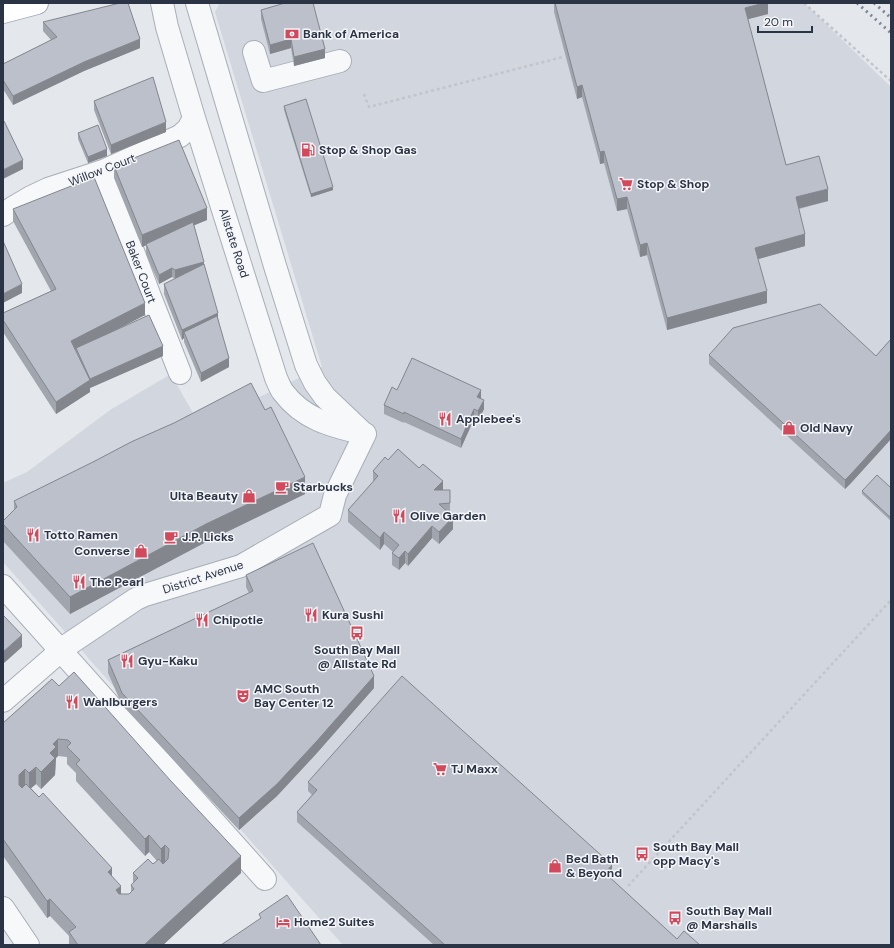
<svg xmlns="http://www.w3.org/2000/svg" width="894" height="948" viewBox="0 0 894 948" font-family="'DM Sans',sans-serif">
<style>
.built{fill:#d2d6de}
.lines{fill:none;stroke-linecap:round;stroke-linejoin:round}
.minor-casing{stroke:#a9aeb7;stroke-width:24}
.major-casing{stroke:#a3abb8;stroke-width:24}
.path{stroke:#c2c5cb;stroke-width:2.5;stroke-dasharray:3 3;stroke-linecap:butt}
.minor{stroke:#f7f8fa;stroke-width:22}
.major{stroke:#fff;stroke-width:22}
.rail{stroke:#7d8696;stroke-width:3;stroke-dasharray:2 4;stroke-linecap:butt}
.wall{fill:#a1a5ae;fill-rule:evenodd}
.shaded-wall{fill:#83868d}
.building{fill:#bbc0ca;stroke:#83868d;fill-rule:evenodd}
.labels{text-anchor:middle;stroke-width:3;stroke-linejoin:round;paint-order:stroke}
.poi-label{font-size:12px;font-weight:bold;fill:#2b3445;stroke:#f4f6f9;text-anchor:start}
.street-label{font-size:12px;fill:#2b3445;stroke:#f4f6f9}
</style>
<rect width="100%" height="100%" fill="#e4e7ec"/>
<path class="built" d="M220 3H804L891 87V945H343L3 562V483L27 472 110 410 171 374 198 422 251 401 322 367 215 12Z"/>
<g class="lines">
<g class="minor-casing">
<path id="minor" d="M162 3 167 27 194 118 276 378C278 382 280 388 283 392 304 420 332 426 365 434
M197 3 275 266 306 365 315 383 325 397 364 434
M254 52 263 81 340 61
M103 171 149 294 180 373
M3 215 14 207 31 197 48 189 103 171 180 136 188 129 194 118
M3 586 265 879
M3 701 49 661 66 646 136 599 145 595 241 566 330 515 335 495 365 434
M3 908 28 945"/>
</g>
<g class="major-casing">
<path id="major" d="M3 12 37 3"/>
</g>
<path class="path" d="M804 3 891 81
M364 94 369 107 563 57
M628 886 891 600"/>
<use href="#minor" class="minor"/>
<use href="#major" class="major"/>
<path class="rail" d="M857 3 891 33
M874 3 891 18"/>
</g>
<path class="wall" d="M554 3H768V14L748 19 786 165 828 201 799 209 805 246 758 259 767 303 667 330 647 255 640 257 627 209 617 211 604 163 600 164 582 97 577 99 554 12Z
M261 10 325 58 294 66 291 48 270 54 261 19Z
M43 22 140 48 84 71 13 105 3 89V64L51 40 43 31Z
M94 101 166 132 111 154 94 110Z
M284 106 333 190 311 197 284 110Z
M78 133 107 156 88 163 78 139Z
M114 166 207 220 194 225 204 265 218 318 229 367 201 382 184 342V338L182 340 164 294V284L175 279 172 277 159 284 146 254V245L142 247 114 178Z
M13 209 145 315 114 331 163 356 90 388V392L56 414 3 332V313L51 291 13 221Z
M891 339V439L851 483 845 489 709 364V355L876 356Z
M397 390 481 399 484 409 478 421 474 419 461 448 404 422V423L384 414V405Z
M388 460 443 490 450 503V515L453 529 439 544 432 538 408 566 405 563 399 570 392 565V553L393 552 384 544 380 550 348 522V510L373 482V471Z
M891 486V521L862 494V491L890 487Z
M305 494 206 542 70 614 3 541V521L14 510V501Z
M246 575 374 688 316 754 277 796 239 830 122 705 108 673V660L249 593 246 587Z
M52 679 241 873 163 945H69V936L50 916 47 918 3 856V723ZM58 756 67 757V764L76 773V781L145 856 149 852 157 861 153 864 133 873V883L131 885V893L129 894H121L112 876 31 788 36 784 41 789 55 775 56 758Z
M308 782 612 874 609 877 677 939 700 945H434L297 822V812L312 795 308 791Z"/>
<path class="shaded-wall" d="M764 3H768V14L745 20V8Z
M140 39V48L84 71 13 105V96L84 62Z
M291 39V48L270 54V45Z
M325 49V58L294 66V57Z
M582 85V97L577 99V87Z
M3 103H4V112H3Z
M166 122V132L111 154V145Z
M107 149V156L88 163V157Z
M604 151V163L600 164V152Z
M23 160V169L3 179V170Z
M333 187V190L311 197V194Z
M828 189V201L796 209V197Z
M627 197V209L617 211V199Z
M207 208V220L142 247V235Z
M805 234V246L755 260V248Z
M647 243V255L640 257V245Z
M204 262V271L175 279V270Z
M172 268V277L159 284V275Z
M22 284V293L3 303V294Z
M767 291V303L667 330V318Z
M145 303V315L77 350 76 348V350L71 353V341Z
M218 313V323L184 332V338L182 340V330Z
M163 346V356L90 388V379Z
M229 358V367L201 382V373Z
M90 380V392L56 414V402Z
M481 390V400L477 397Z
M484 400V409L478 421V411Z
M474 409V419L461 448V439Z
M891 430V439L851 483 845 489V480Z
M305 477V494L206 542 70 614V597L206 524Z
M443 481V493L434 490Z
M453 517V529L439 544V532Z
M432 526V538L408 566V554Z
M384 532V544L380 550V538Z
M405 551V563L399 570V558Z
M22 635V647L3 664V652Z
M374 676V688L316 754 277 796 239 830V818Z
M58 739V756L56 758 55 775 41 789V772L50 753 53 744Z
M36 767V784L29 790V773Z
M25 769V786L19 792V775Z
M149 835V852L145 856V839Z
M165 845V862L161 866V849Z
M241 856V873L163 945H144Z
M612 865V874L605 883V873Z
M112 868V886L108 872Z
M121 886V903L116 890Z
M50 899V916L47 918V901Z"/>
<path class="building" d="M120 3H128L140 39 84 62 13 96 3 80V64L57 37 43 22Z
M285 3H313L325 49 294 57 291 39 270 45 261 10Z
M555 3H764L745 8 786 165 819 156 828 189 796 197 805 234 755 248 767 291 667 318 647 243 640 245 627 197 617 199 604 151 600 152 582 85 577 87Z
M153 77 166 122 111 145 94 101Z
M306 99 333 187 311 194 284 106Z
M3 121H4L23 160 3 170Z
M98 125 107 149 88 157 78 133Z
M179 140 207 208 142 235 114 166Z
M94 177 145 303 71 341 90 380 56 402 3 320V313L56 289 13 209Z
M193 222 204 262 175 270 172 268 159 275 146 244Z
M3 241 22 284 3 294Z
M204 264 218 313 182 330 164 284Z
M820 304 876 356 891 339V430L851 474 845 480 709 355 733 328Z
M149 315 163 346 90 379 76 348Z
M217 316 229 358 201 373 184 332Z
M412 358 481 390 477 397 484 400 478 411 474 409 461 439 404 412V414L384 405 392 387 397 390Z
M251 383 265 410 271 407 305 477 206 524 70 597 3 524V521L17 507 14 501 93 462 131 442 174 423Z
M398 449 419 468 423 464 443 481 434 490H450V503L439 504 453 517 439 532 432 526 408 554 405 551 399 558 392 553 399 545 384 532 380 538 348 510 378 476 373 471 385 457 388 460Z
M877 475 890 487 891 486V518L862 491Z
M313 543 374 676 316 742 277 784 239 818 122 693 108 660 253 591 246 575Z
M3 615 22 635 3 652Z
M74 672 170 780 241 856 144 945H78L69 932 76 927 50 899 47 901 3 839V723L52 679 59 686ZM58 739 68 740 71 743 67 747 80 760 76 764 145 839 149 835 161 849 165 845 169 849 168 859 163 864 159 859 153 864 148 859 133 873 138 878 131 885 134 889 129 894H119L116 890 121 886 108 872 112 868 43 793 39 797 26 784 22 788 19 785V775L25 769 29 773 36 767 41 772 55 758 50 753 56 747 53 744Z
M402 676 612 865 605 873 677 939 684 931 700 945H445L297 812 317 790 308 782Z
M287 895 321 945H221L261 918 259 914Z"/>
<defs>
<g id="bank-bare" transform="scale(1.08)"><path d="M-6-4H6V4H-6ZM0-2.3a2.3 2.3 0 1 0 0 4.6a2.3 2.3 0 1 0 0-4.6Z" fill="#d1495b" stroke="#f4f6f9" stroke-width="2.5" paint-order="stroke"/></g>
<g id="fuel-bare" transform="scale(1.08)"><path d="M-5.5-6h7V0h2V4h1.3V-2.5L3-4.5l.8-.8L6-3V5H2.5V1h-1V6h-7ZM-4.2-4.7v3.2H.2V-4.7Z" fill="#d1495b" stroke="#f4f6f9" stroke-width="2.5" paint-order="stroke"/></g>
<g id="supermarket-bare" transform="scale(1.08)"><path d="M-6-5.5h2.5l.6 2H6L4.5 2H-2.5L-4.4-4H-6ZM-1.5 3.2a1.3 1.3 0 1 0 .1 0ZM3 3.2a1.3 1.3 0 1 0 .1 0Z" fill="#d1495b" stroke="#f4f6f9" stroke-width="2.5" paint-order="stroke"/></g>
<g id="restaurant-bare" transform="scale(1.08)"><path d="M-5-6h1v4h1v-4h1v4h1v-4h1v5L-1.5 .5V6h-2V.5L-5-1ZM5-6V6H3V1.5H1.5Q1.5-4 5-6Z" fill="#d1495b" stroke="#f4f6f9" stroke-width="2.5" paint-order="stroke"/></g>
<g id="shop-bare" transform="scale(1.08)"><path d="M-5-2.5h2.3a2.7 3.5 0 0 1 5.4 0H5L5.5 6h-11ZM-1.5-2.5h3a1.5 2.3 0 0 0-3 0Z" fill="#d1495b" stroke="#f4f6f9" stroke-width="2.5" paint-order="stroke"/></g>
<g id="cafe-bare" transform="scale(1.08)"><path d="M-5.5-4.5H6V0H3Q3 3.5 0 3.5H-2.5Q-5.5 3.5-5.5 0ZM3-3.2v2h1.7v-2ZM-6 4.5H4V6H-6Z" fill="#d1495b" stroke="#f4f6f9" stroke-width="2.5" paint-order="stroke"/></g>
<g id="bus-bare" transform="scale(1.08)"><path d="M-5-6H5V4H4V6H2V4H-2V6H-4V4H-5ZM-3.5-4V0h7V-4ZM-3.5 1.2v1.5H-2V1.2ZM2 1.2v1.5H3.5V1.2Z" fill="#d1495b" stroke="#f4f6f9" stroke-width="2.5" paint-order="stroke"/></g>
<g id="theatre-bare" transform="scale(1.08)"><path d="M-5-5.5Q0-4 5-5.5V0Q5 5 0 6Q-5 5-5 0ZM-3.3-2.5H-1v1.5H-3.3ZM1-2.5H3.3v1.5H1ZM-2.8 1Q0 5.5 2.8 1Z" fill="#d1495b" stroke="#f4f6f9" stroke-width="2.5" paint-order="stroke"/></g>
<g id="hotel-bare" transform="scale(1.08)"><path d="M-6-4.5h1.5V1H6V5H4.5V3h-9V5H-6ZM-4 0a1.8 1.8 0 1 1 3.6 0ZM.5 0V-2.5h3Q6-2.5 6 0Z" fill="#d1495b" stroke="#f4f6f9" stroke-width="2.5" paint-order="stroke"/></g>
</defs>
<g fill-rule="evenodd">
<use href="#bank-bare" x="292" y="34"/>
<use href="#fuel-bare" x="308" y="150"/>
<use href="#supermarket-bare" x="626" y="184"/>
<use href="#restaurant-bare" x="445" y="419"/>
<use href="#shop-bare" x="789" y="428"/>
<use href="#cafe-bare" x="282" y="487"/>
<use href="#shop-bare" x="249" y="496"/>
<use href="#restaurant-bare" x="399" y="516"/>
<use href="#restaurant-bare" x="33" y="535"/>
<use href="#cafe-bare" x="171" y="537"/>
<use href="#shop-bare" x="141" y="551"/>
<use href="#restaurant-bare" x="79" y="582"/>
<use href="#restaurant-bare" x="311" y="615"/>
<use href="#restaurant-bare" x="202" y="620"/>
<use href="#bus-bare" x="357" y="633"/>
<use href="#restaurant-bare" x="127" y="661"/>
<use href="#theatre-bare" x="243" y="696"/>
<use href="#restaurant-bare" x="72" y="702"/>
<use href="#supermarket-bare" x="440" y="769"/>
<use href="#bus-bare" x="642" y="854"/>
<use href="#shop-bare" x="555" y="866"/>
<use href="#bus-bare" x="675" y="918"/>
<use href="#hotel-bare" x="283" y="922"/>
</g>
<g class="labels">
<g class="poi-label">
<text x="303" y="38">Bank of America</text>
<text x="319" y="154">Stop &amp; Shop Gas</text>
<text x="637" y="188">Stop &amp; Shop</text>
<text x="456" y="423">Applebee's</text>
<text x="800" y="432">Old Navy</text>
<text x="293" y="491">Starbucks</text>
<text x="238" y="500" text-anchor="end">Ulta Beauty</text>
<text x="410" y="520">Olive Garden</text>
<text x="44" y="539">Totto Ramen</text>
<text x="182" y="541">J.P. Licks</text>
<text x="130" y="555" text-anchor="end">Converse</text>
<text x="90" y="586">The Pearl</text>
<text x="322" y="619">Kura Sushi</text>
<text x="213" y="624">Chipotle</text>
<text x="357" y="654" text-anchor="middle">South Bay Mall<tspan x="357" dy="14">@ Allstate Rd</tspan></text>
<text x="138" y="665">Gyu-Kaku</text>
<text x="254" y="693">AMC South<tspan x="254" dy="14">Bay Center 12</tspan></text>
<text x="83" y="706">Wahlburgers</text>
<text x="451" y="773">TJ Maxx</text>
<text x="653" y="851">South Bay Mall<tspan x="653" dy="14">opp Macy's</tspan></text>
<text x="566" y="863">Bed Bath<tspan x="566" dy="14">&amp; Beyond</tspan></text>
<text x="686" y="915">South Bay Mall<tspan x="686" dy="14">@ Marshalls</tspan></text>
<text x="294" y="926">Home2 Suites</text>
</g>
<g class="street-label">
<text transform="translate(102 170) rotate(-21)" y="4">Willow Court</text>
<text transform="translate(234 243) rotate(72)" y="4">Allstate Road</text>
<text transform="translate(141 272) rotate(69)" y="4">Baker Court</text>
<text transform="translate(203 577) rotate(-18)" y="4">District Avenue</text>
</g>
</g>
<rect width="894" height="948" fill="none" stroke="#2b3445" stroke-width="8"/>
<path d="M758 26v6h54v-6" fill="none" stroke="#2b3445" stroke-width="2"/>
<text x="764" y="26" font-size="12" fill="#2b3445" stroke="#f4f6f9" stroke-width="3" paint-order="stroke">20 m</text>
</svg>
